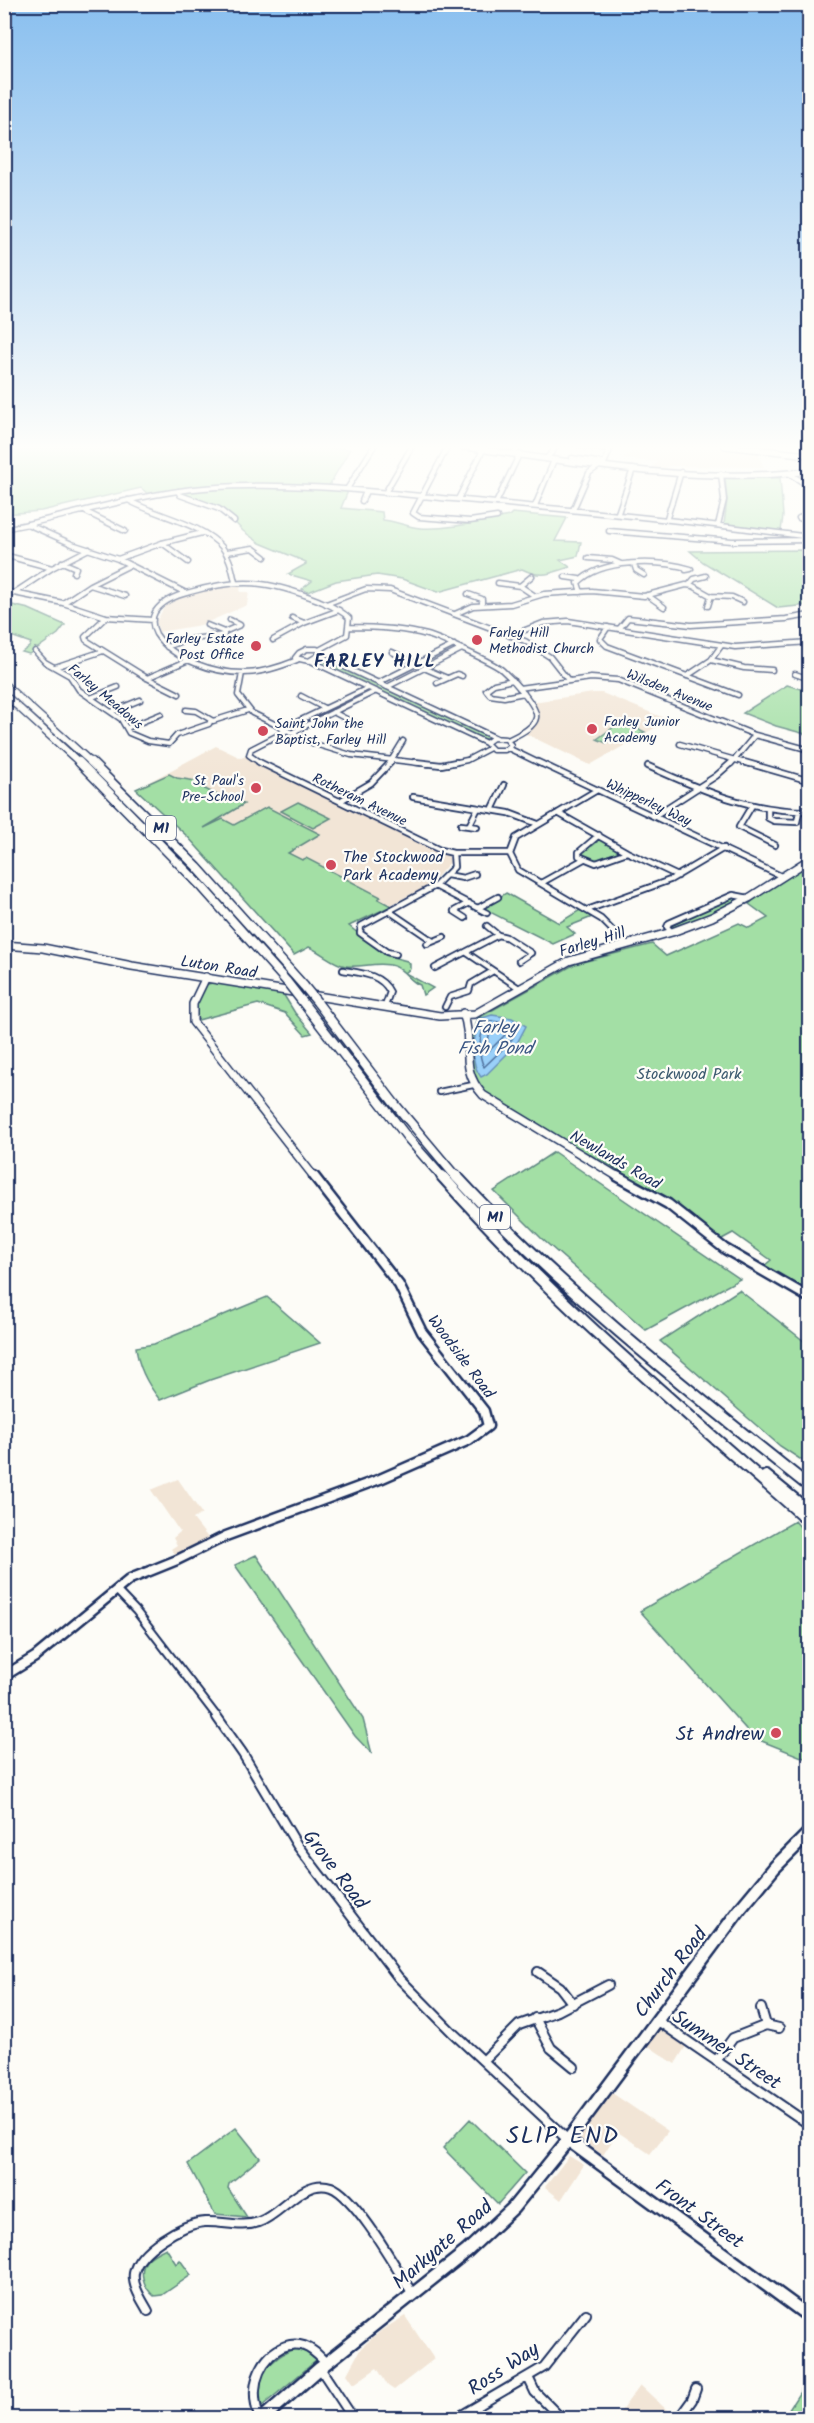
<svg xmlns="http://www.w3.org/2000/svg" width="814" height="2423" viewBox="0 0 814 2423" font-family="Kalam,sans-serif">
<style>
.built{fill:#f2e5d6}
.green{fill:#a3dfa5;stroke:#5f8782;stroke-width:1.5}
.water{fill:#9ad0f9;stroke:#6790bb;stroke-width:1.5}
.lines{fill:none;stroke-linecap:round;stroke-linejoin:round}
.shore{stroke:#4e6f9c;stroke-width:1.5}
.street-far3-casing{stroke:#1b2f5e;stroke-width:7}
.street-far2-casing{stroke:#1b2f5e;stroke-width:8}
.street-far1-casing{stroke:#1b2f5e;stroke-width:10}
.street-casing{stroke:#1b2f5e;stroke-width:12}
.secondary-far3-casing{stroke:#1b2f5e;stroke-width:8}
.secondary-far2-casing{stroke:#1b2f5e;stroke-width:10}
.secondary-far1-casing{stroke:#1b2f5e;stroke-width:13}
.secondary-casing{stroke:#1b2f5e;stroke-width:16}
.primary-casing{stroke:#1b2f5e;stroke-width:8}
.highway-far2-casing{stroke:#1b2f5e;stroke-width:9}
.highway-far1-casing{stroke:#1b2f5e;stroke-width:11}
.highway-casing{stroke:#1b2f5e;stroke-width:14}
.street-far3{stroke:#fdfcf7;stroke-width:4}
.street-far2{stroke:#fdfcf7;stroke-width:4.5}
.street-far1{stroke:#fdfcf7;stroke-width:6}
.street{stroke:#fdfcf7;stroke-width:8}
.secondary-far3{stroke:#fdfcf7;stroke-width:5}
.secondary-far2{stroke:#fdfcf7;stroke-width:7}
.secondary-far1{stroke:#fdfcf7;stroke-width:8}
.secondary{stroke:#fdfcf7;stroke-width:11}
.primary{stroke:#fdfcf7;stroke-width:5}
.highway-far2{stroke:#fdfcf7;stroke-width:6}
.highway-far1{stroke:#fdfcf7;stroke-width:8}
.highway{stroke:#fdfcf7;stroke-width:10}
.highway-bridge-casing{stroke:#1b2f5e;stroke-width:11;stroke-linecap:butt}
.highway-bridge{stroke:#fdfcf7;stroke-width:8}
.poi-dot{fill:#d1495b;stroke:#fdfcf7;stroke-width:2}
.labels{text-anchor:middle;stroke-width:4.5;stroke-linejoin:round;paint-order:stroke}
.far-poi-label{font-size:14px;fill:#1b2f5e;stroke:#fdfcf7;text-anchor:start}
.far-street-label{font-size:14px;fill:#1b2f5e;stroke:#fdfcf7}
.shield{fill:#fdfcf7;stroke:#5f6c8c;stroke-width:1.5}
.shield-label{font-size:15px;font-weight:bold;fill:#1b2f5e}
.poi-label{font-size:16px;fill:#1b2f5e;stroke:#fdfcf7;text-anchor:start}
.street-label{font-size:16px;fill:#1b2f5e;stroke:#fdfcf7}
.park-label{font-size:16px;fill:#3d5b70;stroke:#fdfcf7}
.far-district-label{font-size:18px;font-weight:bold;letter-spacing:1.5px;fill:#1b2f5e;stroke:#fdfcf7}
.water-label{font-size:18px;font-style:italic;fill:#3b5785;stroke:#fdfcf7}
.near-poi-label{font-size:20px;fill:#1b2f5e;stroke:#fdfcf7;text-anchor:end}
.near-street-label{font-size:20px;fill:#1b2f5e;stroke:#fdfcf7}
.near-quarter-label{font-size:24px;letter-spacing:1.5px;fill:#1b2f5e;stroke:#fdfcf7}
</style>
<rect width="100%" height="100%" fill="#fdfcf7"/>
<filter id="ink" filterUnits="userSpaceOnUse"><feTurbulence type="fractalNoise" baseFrequency=".0167" numOctaves="2"/><feDisplacementMap in="SourceGraphic" scale="12" xChannelSelector="R" yChannelSelector="G"/><feConvolveMatrix kernelMatrix="1 2 1 2 8 2 1 2 1" color-interpolation-filters="sRGB"/></filter>
<g filter="url(#ink)">
<path class="built" d="M642 446H715L757 451 764 467 669 466 663 469 651 468 657 462 621 459Z
M241 585 240 592H249L247 605 201 625 159 632 156 622 165 606 176 600 192 592Z
M593 693H602L669 720 590 765 524 733 536 724 539 716 533 702Z
M216 746 241 758 248 755 254 761 424 845 448 855 450 862 431 884 294 955 188 837 136 789Z
M178 1479 202 1514 193 1519 209 1539 177 1556 171 1549 177 1545 173 1538 180 1532 151 1490Z
M660 2027 686 2046 675 2064 647 2045Z
M612 2093 668 2131 650 2154 618 2132 603 2155 579 2138Z
M569 2156 584 2165 561 2200 545 2187Z
M405 2316 434 2359 394 2390 388 2386 377 2368 354 2384 347 2374 361 2348 382 2330Z
M640 2385 669 2412 664 2418H616Z"/>
<path class="green" d="M55 446H330L329 448 350 449 327 489 348 491 341 508 382 512 383 520C396 521 407 527 420 528 449 530 481 521 509 516L512 513 567 518 555 541 581 542 578 556 560 560 570 567C550 573 542 579 522 569L438 592 402 579 377 575 336 581 308 592 302 589 312 581 288 574 306 564V562L260 543 243 531 222 509 184 495 180 489 148 494 141 488 41 511 5 514V453Z
M725 476 780 478 783 516 781 531 724 524 727 501Z
M809 550V605L778 608 703 562 690 551Z
M4 603 29 609 65 625 58 634 29 654 22 652 29 647 31 643 5 634Z
M323 658 491 737 482 740 314 661Z
M787 685 809 691V735L776 726 743 713Z
M622 721 645 732 631 740 620 735 606 743 597 739Z
M169 774 177 778 196 781 197 785 219 796 223 795 244 804 204 828 223 819 234 825 267 807 320 834 288 853 302 860 306 858 381 897 378 899 391 906 349 926 385 955 407 961 410 964V969L405 973 433 988 423 995 420 985C410 982 405 970 394 966 378 961 362 968 346 966 335 965 321 952 309 947L294 955 188 837 136 789Z
M298 802 331 818 313 828 281 811Z
M598 838 622 852 608 855 609 857 595 862 580 856V853L588 845 592 846 597 842 593 840Z
M809 862V1291L764 1266 771 1260 733 1233 720 1240 645 1185 522 1117 476 1086 468 1054 478 1018 575 964 652 944 666 956 739 923 749 928 768 918 749 904 772 883Z
M506 893 559 923 580 910 592 917 567 927 575 934 553 944 482 908Z
M732 896 742 898C726 906 686 932 669 927Z
M215 982 282 992 295 1013 312 1033 305 1035 285 1013 258 1004 198 1020C193 1007 200 997 205 985Z
M554 1152 740 1279 646 1330 541 1238 494 1191Z
M739 1290 809 1345V1465L780 1446 660 1341Z
M267 1297 320 1343 210 1380 160 1400C148 1385 138 1366 136 1347L154 1344Z
M795 1521 809 1537V1760L754 1738 640 1611Z
M256 1555 363 1719 372 1754 355 1736 235 1565Z
M470 2119 525 2173 498 2204 443 2148Z
M236 2128 260 2158 229 2184 228 2188 247 2217 215 2214 188 2164Z
M166 2248 176 2264 180 2260 191 2275 162 2295 154 2296C144 2288 137 2270 148 2259 153 2254 160 2251 166 2248Z
M295 2349H304L316 2355 317 2360 262 2406C244 2384 275 2354 295 2349Z
M803 2387 809 2392V2418H783Z"/>
<path class="water" d="M492 1015 512 1018 526 1026 516 1045 487 1074 481 1077C468 1061 475 1038 478 1019Z"/>
<g class="lines">
<path class="shore" d="M492 1021 510 1024 517 1030 511 1041 484 1067C477 1053 480 1039 484 1024Z
M494 1029 505 1030 506 1034 490 1050 487 1048 490 1030Z"/>
<g class="street-far3-casing">
<path id="street-far3" d="M448 446 413 513 419 517 470 521 497 517
M580 446 610 450 603 466
M513 454 520 446
M572 458 603 463
M546 459 557 446
M790 474 810 487
M347 489 374 446
M178 491 180 495 219 509 234 521
M385 493 412 446
M458 499 483 450
M128 500C156 516 201 523 222 547 230 557 232 569 235 582
M362 501 366 491
M496 503 519 455
M535 506 554 460
M573 510 589 473 599 466
M86 512 125 531
M618 513 633 469
M810 514 799 518 810 522
M667 518 681 472
M27 524 72 544 118 559 184 592
M718 525 724 500 721 474
M4 529C70 516 137 494 204 488 287 481 371 491 453 499 573 510 691 521 810 537
M609 531 732 541 810 540
M162 543 188 562
M227 552 253 548 265 557
M4 555 52 568
M588 558 612 560 621 564
M118 559 162 543 202 533
M62 562 76 568 74 573
M634 564 636 570 644 575
M532 576 520 586 535 596
M565 577 579 579
M498 583 520 586
M90 585 125 596
M689 585 694 579 706 576
M4 591 63 603 106 617 153 620
M581 592 578 583C601 558 660 560 691 569L686 570
M14 593 52 568 89 549
M468 594 482 599V605
M647 595 664 607
M711 596 732 597 743 602
M63 603 90 585 130 565
M326 604 366 589 390 590 525 641 550 657 568 680
M455 614 473 606 511 604 544 594 592 591 644 596 686 585 693 586 711 596 708 606
M106 617 85 637 86 640 147 678 179 694
M292 618 304 623
M207 625 224 632
M349 627C376 627 401 628 427 635 439 638 494 663 502 670 511 678 539 707 536 718 534 728 517 735 508 740
M608 627 600 639 607 646 738 695
M619 629 628 618 691 625 786 619 810 615
M510 636 543 623 568 621 735 647 810 642
M273 640 304 623 339 610
M167 647 184 640 224 635V632L240 625 230 620
M307 649H317L322 653 309 661 295 658 299 653Z
M35 651 45 662 70 676 79 690 121 719 129 733 148 741 169 744 177 735 209 724 211 720
M392 652 415 663
M321 656 496 738
M297 660C280 667 263 673 244 673 214 673 173 660 156 634 153 628 151 619 155 612 162 601 178 595 190 592 241 577 269 581 318 600 329 605 340 609 349 618L347 635 319 650
M711 660 744 668 772 670
M311 661 486 743
M55 667 103 651
M424 668 447 678
M242 673 238 695 252 713 315 744 351 755 428 764
M795 674 810 679
M687 676 711 660 721 646
M147 678 191 659
M513 680 494 684 486 690 490 695 504 697 524 693
M378 683 454 645
M437 683 457 674 462 676
M387 687 462 649
M519 688 591 678 618 680 755 735 810 750
M301 696 324 708
M90 698 118 687
M186 710 196 711 213 721 248 710
M111 712 140 700
M333 712 360 726
M127 728 161 714
M282 729 368 688
M291 733 376 691
M493 738 506 739 511 745 505 750H493L486 743Z
M680 744 749 764
M508 748 541 764
M262 764 249 755 251 749 286 731
M389 764 403 741
M448 764 467 760 490 748
M731 764 755 735"/>
</g>
<g class="street-far2-casing">
<path id="street-far2" d="M259 762 440 850 453 853H510
M415 762 441 765 456 762
M538 762 781 876
M744 762 810 781
M648 766C701 790 751 812 810 811
M597 790 516 838 510 854 518 870 601 919 627 945
M413 797 509 813 538 824
M340 801 371 783 391 762
M751 807 739 827 775 845
M492 810 504 785
M768 810V818L774 821 797 822 799 812
M558 813 627 852 678 876
M654 816 716 776 732 762
M461 825 477 827
M469 826 478 808
M599 835 579 852V856L596 863 627 852
M447 875 463 878 475 874
M541 883 584 859
M435 886 487 913
M478 908 498 897
M587 910 670 880 724 848
M389 911 433 941
M465 918 454 911 469 903
M487 926 498 935
M672 932 667 927 669 923 733 895 749 898
M427 944 444 937
M467 953 519 988
M396 954 387 952 360 933 361 926 435 886 454 867 453 853
M435 968 498 935 506 937 531 953 519 961
M343 970C361 973 381 974 390 992L385 1006
M445 1007 450 997 469 991 471 984 493 971
M439 1092 473 1085"/>
</g>
<g class="street-far1-casing">
<path id="street-far1" d="M116 1590 136 1611 218 1718"/>
</g>
<g class="street-casing">
<path id="street" d="M217 1717 243 1754 297 1845 398 1977 452 2032 568 2140
M538 1972 560 1987 573 2004
M761 2008 766 2025
M535 2018 551 2048 574 2067
M658 2021 810 2125
M483 2061 519 2025 558 2011 608 1985
M716 2061 733 2038 766 2025 779 2028
M148 2311C142 2300 132 2286 134 2273 138 2250 183 2223 205 2222 223 2221 241 2228 259 2222 282 2214 303 2178 331 2187 356 2196 398 2271 413 2295
M320 2368 353 2418
M528 2377 535 2392 561 2418
M259 2418C257 2409 254 2400 255 2390 256 2366 278 2338 304 2346 313 2349 319 2356 326 2363
M457 2418 544 2367 586 2314
M679 2418 692 2400 696 2389"/>
</g>
<g class="secondary-far3-casing">
<path id="secondary-far3" d="M458 446C573 462 694 485 810 471"/>
</g>
<g class="secondary-far2-casing">
<path id="secondary-far2" d="M4 945 43 948 132 966 440 1016 475 1014 569 961 672 932 712 917 749 898 810 859
M206 977 193 1004V1022L315 1178
M463 1013C475 1045 457 1066 483 1095L620 1178"/>
</g>
<g class="secondary-far1-casing">
<path id="secondary-far1" d="M617 1176 668 1204 725 1249 810 1298
M4 1676 35 1657 130 1579 177 1560 226 1536 380 1479 469 1440 488 1426 484 1411 422 1332 399 1285 314 1176"/>
</g>
<g class="secondary-casing">
<path id="secondary" d="M568 2140 810 2317
M263 2418 320 2368 467 2251 513 2208 568 2140 740 1909 775 1867 810 1832"/>
</g>
<g class="primary-casing">
<path id="primary" d="M725 446 810 455"/>
</g>
<g class="highway-far2-casing">
<path id="highway-far2" d="M4 684 93 764
M4 694 81 764"/>
</g>
<g class="highway-far1-casing">
<path id="highway-far1" d="M79 762 203 888 287 982
M91 762 197 867 304 986
M301 1000 407 1137 443 1178
M317 1002 394 1103 457 1178"/>
</g>
<g class="highway-casing">
<path id="highway" d="M442 1176C553 1302 684 1410 810 1522
M456 1176C563 1292 687 1389 810 1487
M766 1476 810 1512"/>
</g>
<use href="#street-far3" class="street-far3"/>
<use href="#street-far2" class="street-far2"/>
<use href="#street-far1" class="street-far1"/>
<use href="#street" class="street"/>
<use href="#secondary-far3" class="secondary-far3"/>
<use href="#secondary-far2" class="secondary-far2"/>
<use href="#secondary-far1" class="secondary-far1"/>
<use href="#secondary" class="secondary"/>
<use href="#primary" class="primary"/>
<use href="#highway-far2" class="highway-far2"/>
<use href="#highway-far1" class="highway-far1"/>
<use href="#highway" class="highway"/>
<g class="highway-bridge-casing">
<path id="highway-bridge" d="M287 982 301 1000
M304 986 317 1002"/>
</g>
<use href="#highway-bridge" class="highway-bridge"/>
</g>
</g>
<linearGradient id="sky" x2="0" y2="1"><stop stop-color="#89bfef"/><stop offset="0.57" stop-color="#fefefb"/><stop offset="1" stop-color="#fefefb" stop-opacity="0"/></linearGradient>
<rect width="814" height="785" fill="url(#sky)"/>
<g class="poi-dot">
<circle cx="477" cy="640" r="6"/>
<circle cx="256" cy="646" r="6"/>
<circle cx="592" cy="729" r="6"/>
<circle cx="263" cy="731" r="6"/>
<circle cx="256" cy="788" r="6"/>
<circle cx="331" cy="865" r="6"/>
<circle cx="776" cy="1733" r="6"/>
</g>
<g class="labels">
<g class="far-poi-label">
<text x="489" y="637">Farley Hill<tspan x="489" dy="16">Methodist Church</tspan></text>
<text x="244" y="643" text-anchor="end">Farley Estate<tspan x="244" dy="16">Post Office</tspan></text>
<text x="604" y="726">Farley Junior<tspan x="604" dy="16">Academy</tspan></text>
<text x="275" y="728">Saint John the<tspan x="275" dy="16">Baptist, Farley Hill</tspan></text>
<text x="244" y="785" text-anchor="end">St Paul's<tspan x="244" dy="16">Pre-School</tspan></text>
</g>
<g class="far-street-label">
<text transform="translate(670 690) rotate(22)" y="5">Wilsden Avenue</text>
<text transform="translate(106 696) rotate(40)" y="5">Farley Meadows</text>
<text transform="translate(360 799) rotate(26)" y="5">Rotheram Avenue</text>
<text transform="translate(649 802) rotate(25)" y="5">Whipperley Way</text>
</g>
<g class="shield">
<rect x="146" y="816" width="30" height="24" rx="4.5"/>
<rect x="480" y="1205" width="30" height="24" rx="4.5"/>
</g>
<g class="shield-label">
<text x="161" y="833">M1</text>
<text x="495" y="1222">M1</text>
</g>
<g class="poi-label">
<text x="343" y="862">The Stockwood<tspan x="343" dy="18">Park Academy</tspan></text>
</g>
<g class="street-label">
<text transform="translate(592 941) rotate(-17)" y="6">Farley Hill</text>
<text transform="translate(219 966) rotate(9)" y="6">Luton Road</text>
<text transform="translate(616 1159) rotate(30)" y="6">Newlands Road</text>
<text transform="translate(462 1356) rotate(53)" y="6">Woodside Road</text>
</g>
<g class="park-label">
<text x="689" y="1079">Stockwood Park</text>
</g>
<g class="far-district-label">
<text x="375" y="667">FARLEY HILL</text>
</g>
<g class="water-label">
<text x="495" y="1033">Farley<tspan x="495" dy="21">Fish Pond</tspan></text>
</g>
<g class="near-poi-label">
<text x="764" y="1740">St Andrew</text>
</g>
<g class="near-street-label">
<text transform="translate(336 1869) rotate(53)" y="7">Grove Road</text>
<text transform="translate(670 1972) rotate(-53)" y="7">Church Road</text>
<text transform="translate(727 2049) rotate(34)" y="7">Summer Street</text>
<text transform="translate(700 2213) rotate(36)" y="7">Front Street</text>
<text transform="translate(442 2244) rotate(-41)" y="7">Markyate Road</text>
<text transform="translate(503 2368) rotate(-33)" y="7">Ross Way</text>
</g>
<g class="near-quarter-label">
<text x="563" y="2143">SLIP END</text>
</g>
</g>
<rect width="814" height="2423" fill="none" stroke="#fdfcf7" stroke-width="24"/>
<rect x="12" y="12" width="790" height="2399" fill="none" stroke="#1b2f5e" stroke-width="2" filter="url(#ink)"/>
</svg>
